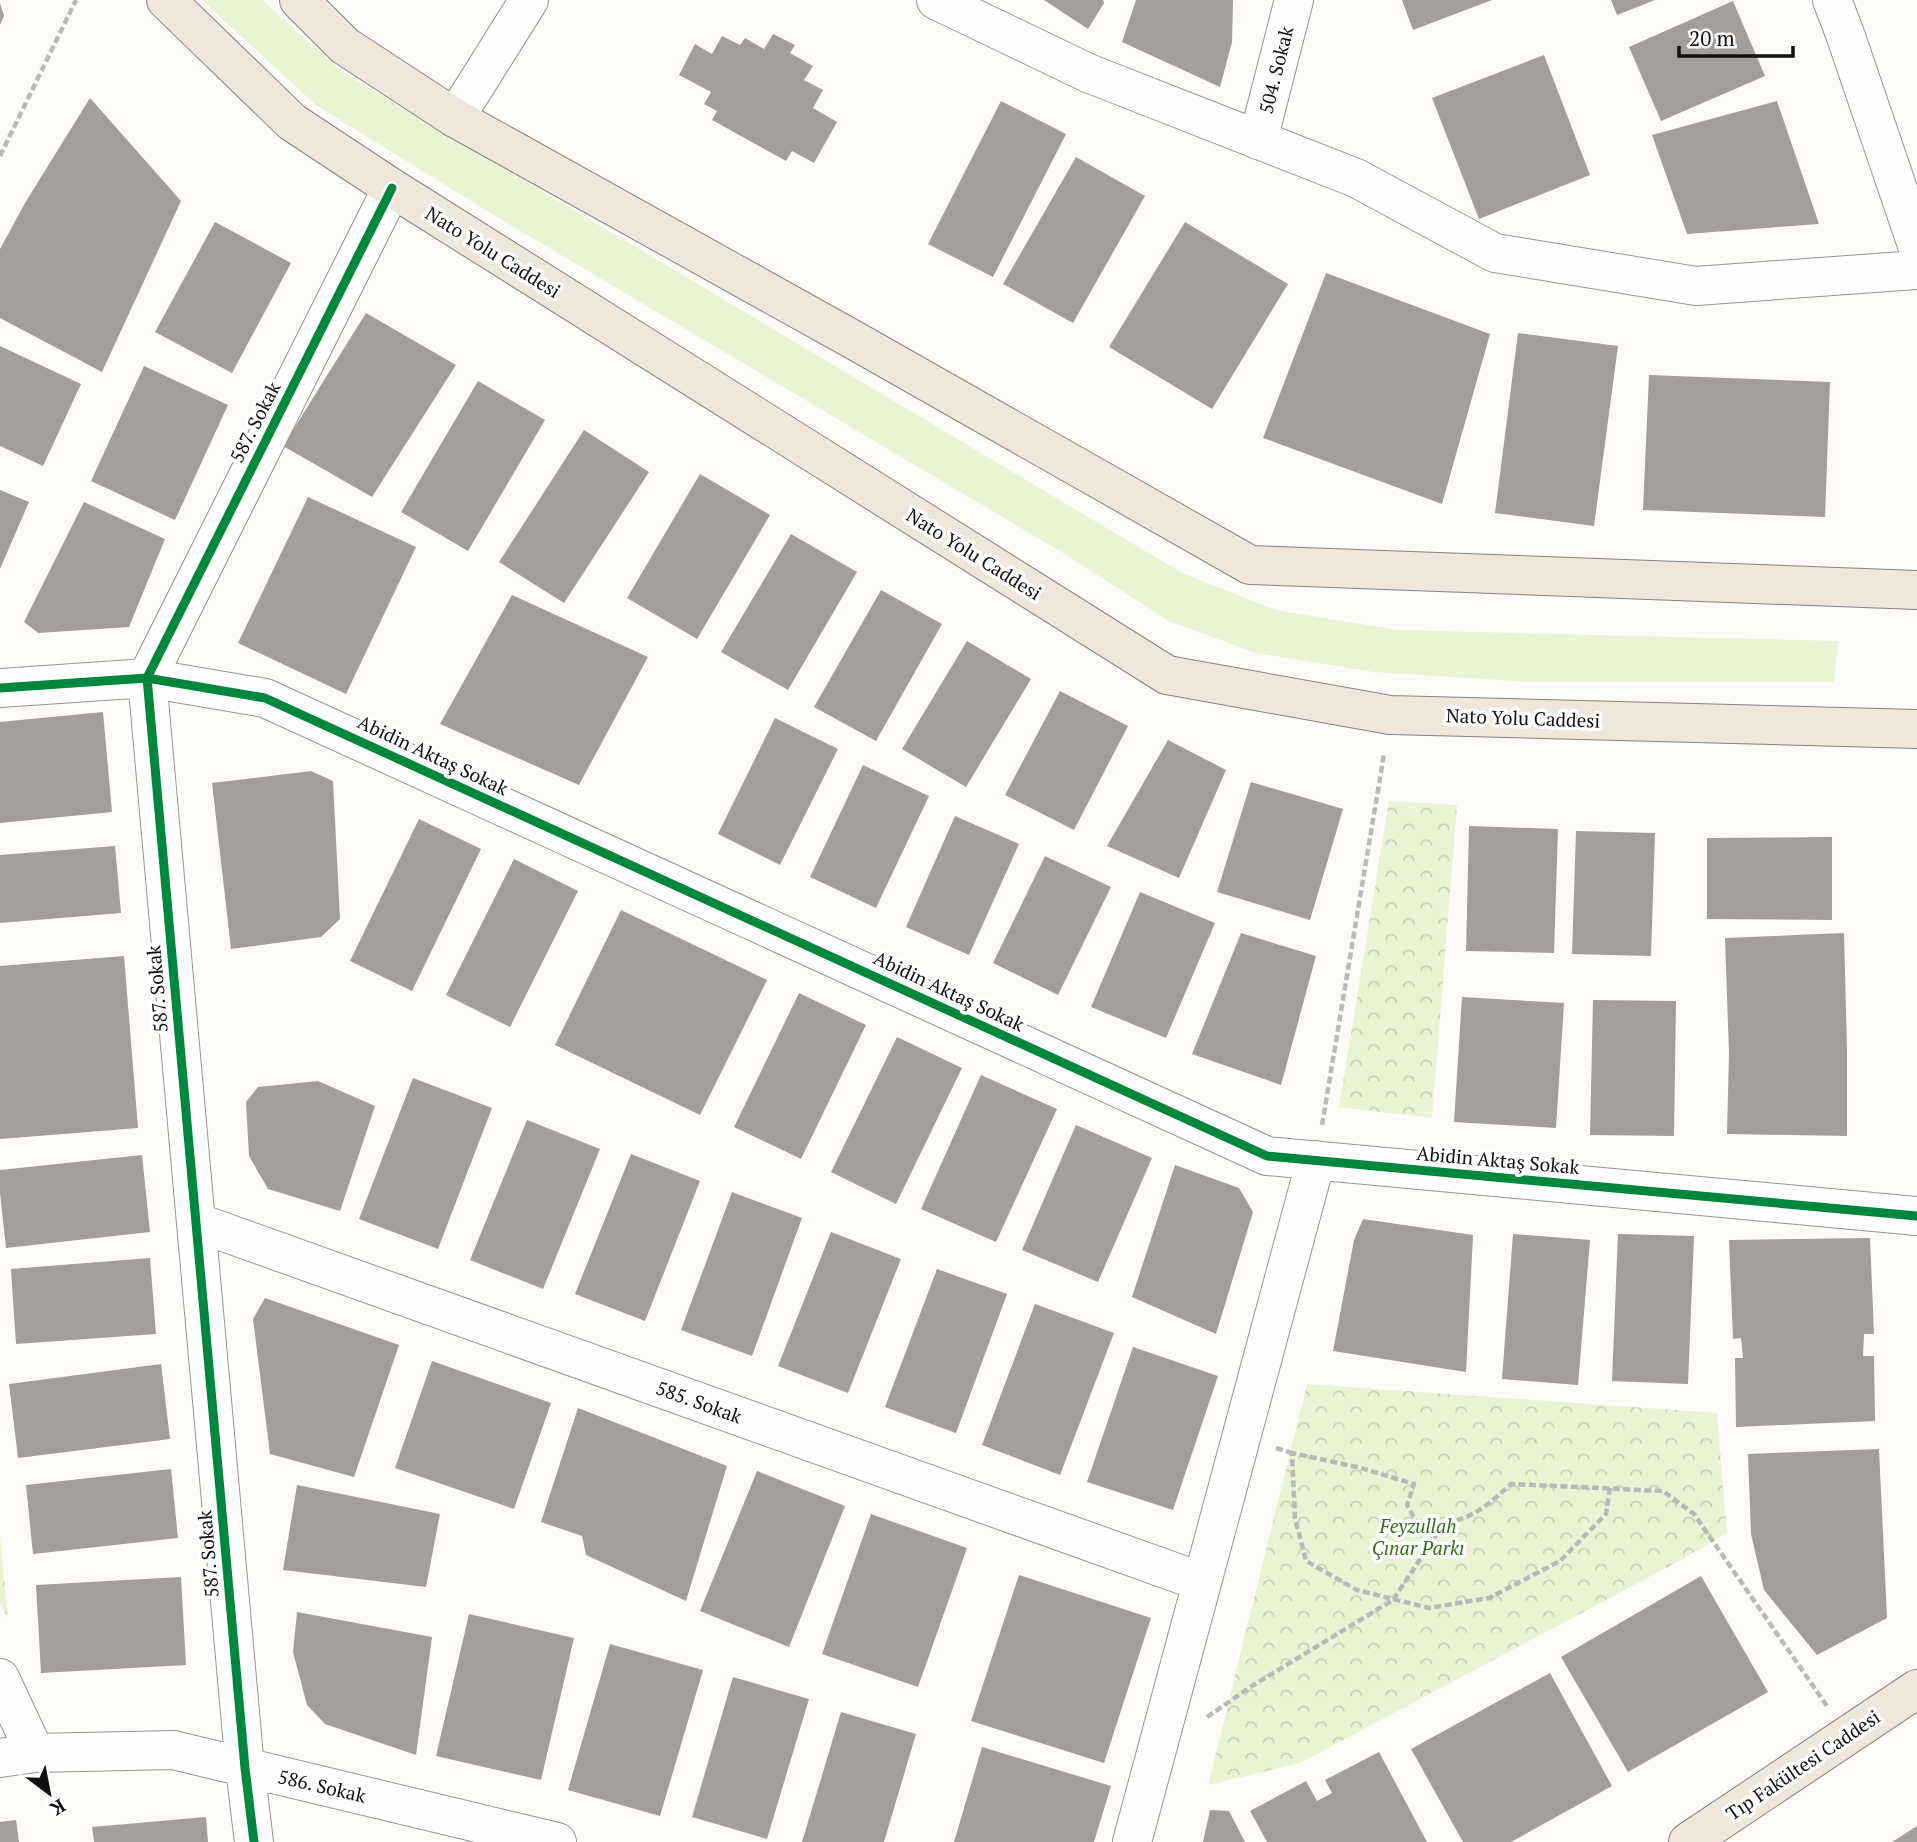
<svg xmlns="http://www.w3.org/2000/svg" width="1917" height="1842" viewBox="0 0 1917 1842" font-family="'PT Serif',serif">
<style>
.grass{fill:#eaf4d5}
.park{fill:url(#park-crowns)}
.building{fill:#a19e9c}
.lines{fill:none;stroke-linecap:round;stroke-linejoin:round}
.minor-casing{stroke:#979695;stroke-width:40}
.major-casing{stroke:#858482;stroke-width:40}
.path{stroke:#b9b9b8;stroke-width:4.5;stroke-dasharray:7 3.5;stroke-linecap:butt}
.minor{stroke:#fffefe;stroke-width:38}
.major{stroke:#eee7da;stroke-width:38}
.cycleway-casing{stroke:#fff;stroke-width:13}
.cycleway{stroke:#00873e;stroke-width:9}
.labels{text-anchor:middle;stroke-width:7;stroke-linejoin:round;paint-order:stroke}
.street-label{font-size:19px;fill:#111;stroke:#fff}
.park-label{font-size:19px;font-style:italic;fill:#356f1b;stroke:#fff}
</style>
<defs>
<pattern id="park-crowns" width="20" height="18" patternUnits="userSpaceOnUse" patternTransform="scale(1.75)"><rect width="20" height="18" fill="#eaf4d5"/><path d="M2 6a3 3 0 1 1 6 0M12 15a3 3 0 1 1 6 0" fill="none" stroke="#c8d0b6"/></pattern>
</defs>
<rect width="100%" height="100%" fill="#fdfbf7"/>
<path class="grass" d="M202 0H262L344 73 1182 573 1275 610 1398 630 1838 641 1834 682H1530L1374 672 1256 653 1169 621 1063 553 487 211 316 105Z"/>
<path class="park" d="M1389 801 1457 805 1432 1118 1339 1107Z
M1307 1384 1717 1413 1727 1533 1681 1560 1300 1763 1208 1785Z
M0 1536 8 1619 0 1603Z"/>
<path class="building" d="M1044 0H1103L1104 3 1088 29Z
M1136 0H1233L1232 42 1220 87 1122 42Z
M1402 0H1492L1413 30Z
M1611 0H1655L1617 15Z
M1733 1 1765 76 1661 121 1629 47Z
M0 3 4 16 0 25Z
M773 34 795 45 790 53 813 66 804 80 823 90 813 108 837 122 814 163 792 151 786 161 712 120 717 111 704 104 711 92 679 75 695 44 712 54 722 36 740 45 745 38 764 49Z
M1544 55 1590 175 1479 219 1432 98Z
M90 98 181 201 102 372 0 318V249L25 203Z
M1001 101 1066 134 993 277 928 244Z
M1777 101 1819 224 1687 234 1652 135Z
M1076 157 1145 196 1073 323 1003 284Z
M215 222 291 263 232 373 155 332Z
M1185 222 1288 284 1212 409 1109 347Z
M1326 273 1490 334 1442 504 1263 438Z
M366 313 456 365 372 497 283 446Z
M1518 333 1618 346 1594 526 1495 513Z
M0 346 81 384 43 466 0 446Z
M144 366 228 405 175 520 91 481Z
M1649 375 1830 382 1825 517 1643 510Z
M478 381 545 420 468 551 401 512Z
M584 430 649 472 564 603 499 562Z
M700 474 770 515 697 639 627 598Z
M0 490 29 502 0 569Z
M308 497 416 547 346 694 238 643Z
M84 502 165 539 129 627 38 633 24 622Z
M791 534 857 572 788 690 721 652Z
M881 590 942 624 876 741 814 707Z
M512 595 648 657 579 785 440 724Z
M967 641 1031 679 966 787 902 749Z
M1060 691 1128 726 1074 830 1005 795Z
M103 712 112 812 0 823V722Z
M775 718 838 749 780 865 718 834Z
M1168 740 1226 770 1179 878 1107 846Z
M863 765 929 796 876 908 810 877Z
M311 771 333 781 340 919 321 937 231 949 212 783Z
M1251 782 1343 809 1310 920 1217 892Z
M955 816 1019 844 969 955 906 927Z
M419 819 481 849 412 991 350 961Z
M1469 826 1558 829 1554 953 1466 951Z
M1576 831 1655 833 1651 956 1572 954Z
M1832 837V920L1707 919V838Z
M115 846 121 913 0 923V855Z
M1045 856 1111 887 1058 995 993 963Z
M514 859 578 891 510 1027 446 995Z
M1140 892 1215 923 1166 1038 1091 1007Z
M621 910 767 980 700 1115 555 1045Z
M1241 933 1316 956 1281 1085 1192 1054Z
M1844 933 1847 1049V1136L1727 1134 1729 1053 1725 938Z
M124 956 138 1128 0 1139V966Z
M799 993 866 1025 801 1159 734 1127Z
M1462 997 1564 1003 1556 1128 1454 1122Z
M1593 1000 1676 1001 1674 1136 1590 1135Z
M897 1037 962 1068 896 1204 831 1172Z
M981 1075 1057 1109 996 1242 921 1209Z
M413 1078 492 1108 438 1249 359 1219Z
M318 1081 375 1106 340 1211 268 1189 249 1156 246 1102 258 1087Z
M527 1120 600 1149 543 1289 470 1260Z
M1076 1125 1152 1158 1098 1282 1022 1250Z
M631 1154 700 1181 645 1321 575 1294Z
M142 1155 150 1232 6 1248 0 1193V1170Z
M1175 1165 1239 1188 1253 1212 1216 1334 1132 1297Z
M732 1192 802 1218 752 1356 681 1330Z
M1363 1219 1473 1235 1466 1372 1333 1351 1354 1240Z
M831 1232 901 1259 848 1393 778 1366Z
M1513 1234 1590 1240 1578 1385 1502 1379Z
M1618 1234 1694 1236 1688 1384 1612 1381Z
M1870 1238 1874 1334H1864L1863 1356H1874L1875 1421 1736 1427 1735 1358H1743L1741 1338 1733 1339 1729 1240Z
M150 1258 156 1334 16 1344 11 1269Z
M937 1269 1007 1294 956 1433 885 1407Z
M265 1298 399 1345 354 1477 270 1454 253 1319Z
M1035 1304 1114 1333 1060 1475 982 1445Z
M1133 1347 1218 1376 1173 1510 1087 1482Z
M432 1361 551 1403 514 1509 395 1468Z
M161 1364 170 1439 18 1458 9 1384Z
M578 1408 727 1466 686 1601 586 1555 582 1536 541 1522Z
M1879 1449 1887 1618 1817 1655 1764 1590 1751 1534 1748 1454Z
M171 1469 178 1538 33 1554 26 1485Z
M757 1471 845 1506 789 1647 700 1611Z
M297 1485 440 1514 426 1587 283 1570Z
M871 1514 967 1548 918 1687 822 1654Z
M1019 1575 1151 1618 1104 1763 971 1721Z
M1701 1576 1768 1692 1628 1772 1561 1657Z
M181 1577 186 1665 41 1673 36 1585Z
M297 1612 432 1637 416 1755 325 1724 307 1705 293 1652Z
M469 1614 574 1638 541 1780 436 1756Z
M610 1644 703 1670 660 1816 568 1790Z
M1550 1673 1612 1786 1511 1842H1463L1411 1749Z
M733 1677 809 1699 767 1839 692 1817Z
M841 1712 916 1734 884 1842H802Z
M982 1747 1111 1786 1094 1842H954Z
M1379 1752 1427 1842H1267L1250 1811 1306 1781 1317 1801 1332 1793 1325 1780Z
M1210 1810 1229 1811 1245 1842H1203Z
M206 1817 208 1842H94L92 1827Z
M16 1820 19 1842H0V1822Z
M1917 1826V1842H1892Z"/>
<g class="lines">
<g class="minor-casing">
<path id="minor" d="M936 0 1088 73 1356 178 1495 253 1696 286 1917 270
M1832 0 1845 34 1917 245
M455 118 529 0
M1258 140 1294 0
M0 688 147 678 265 698 1267 1156 1917 1216
M196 1222 1202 1582
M0 1678 35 1753
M0 1758 35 1753 173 1750 557 1842
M254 1842 245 1768 147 678 392 188
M1132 1842 1316 1160"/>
</g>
<g class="major-casing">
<path id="major" d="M166 0 292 122 392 188 1167 675 1390 715 1917 729
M299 0 345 46 455 118 852 339 1250 565 1917 590
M1688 1842 1917 1689"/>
</g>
<path class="path" d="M0 156 76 0
M1322 1125 1384 754
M1276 1448 1292 1453
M1610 1488 1606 1514 1560 1561 1489 1598 1429 1608 1357 1590 1306 1561 1295 1518 1292 1453 1357 1467 1414 1484 1407 1505 1416 1521C1462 1527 1478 1514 1511 1484L1663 1491 1694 1514 1827 1706
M1207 1717 1252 1686 1393 1600 1445 1522"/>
<use href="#minor" class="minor"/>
<use href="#major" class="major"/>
<g class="cycleway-casing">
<path id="cycleway" d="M0 688 147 678 265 698 1267 1156 1917 1216
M254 1842 245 1768 147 678 392 188"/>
</g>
<use href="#cycleway" class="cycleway"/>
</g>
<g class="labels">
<g class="street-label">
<text transform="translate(1276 70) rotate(-76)" y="7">504. Sokak</text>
<text transform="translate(493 252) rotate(32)" y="7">Nato Yolu Caddesi</text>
<text transform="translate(255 422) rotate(-63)" y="7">587. Sokak</text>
<text transform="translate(974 554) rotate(32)" y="7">Nato Yolu Caddesi</text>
<text transform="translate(1523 718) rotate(2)" y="7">Nato Yolu Caddesi</text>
<text transform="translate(433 755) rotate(25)" y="7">Abidin Aktaş Sokak</text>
<text transform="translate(157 989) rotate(-95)" y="7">587. Sokak</text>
<text transform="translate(949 991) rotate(25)" y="7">Abidin Aktaş Sokak</text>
<text transform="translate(1498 1160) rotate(5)" y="7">Abidin Aktaş Sokak</text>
<text transform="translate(699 1402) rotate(20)" y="7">585. Sokak</text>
<text transform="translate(208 1554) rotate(-95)" y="7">587. Sokak</text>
<text transform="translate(1803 1765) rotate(-34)" y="7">Tıp Fakültesi Caddesi</text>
<text transform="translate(322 1786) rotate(13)" y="7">586. Sokak</text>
</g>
<g class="park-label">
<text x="1418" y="1533">Feyzullah<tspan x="1418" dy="22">Çınar Parkı</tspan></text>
</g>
</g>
<g transform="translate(49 1793) rotate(148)" stroke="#ffffff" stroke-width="5" paint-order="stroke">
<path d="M0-5L12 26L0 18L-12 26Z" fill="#111111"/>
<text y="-10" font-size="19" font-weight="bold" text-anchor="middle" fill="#111111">K</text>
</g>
<path d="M1679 46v10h114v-10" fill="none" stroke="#111111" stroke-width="3.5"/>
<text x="1689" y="46" font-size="21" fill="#111111" stroke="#ffffff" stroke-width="5" paint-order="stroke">20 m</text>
</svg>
